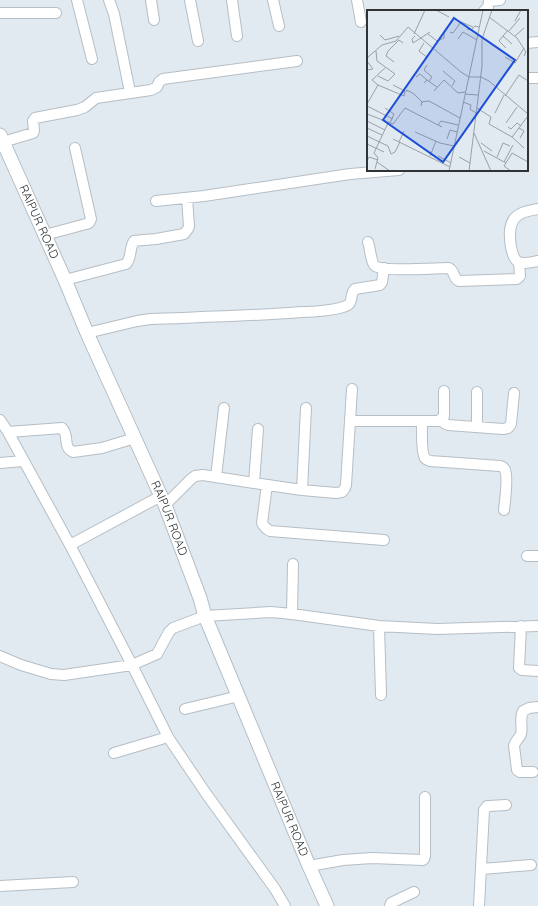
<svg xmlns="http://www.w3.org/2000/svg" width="538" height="906" viewBox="0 0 538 906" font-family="Quicksand,sans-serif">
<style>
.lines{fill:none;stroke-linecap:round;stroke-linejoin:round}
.minor-casing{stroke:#b6bec5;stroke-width:12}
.major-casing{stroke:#b6bec5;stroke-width:15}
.minor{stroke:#fff;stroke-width:10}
.major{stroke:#fff;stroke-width:13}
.labels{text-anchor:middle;stroke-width:3;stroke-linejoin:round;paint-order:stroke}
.street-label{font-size:12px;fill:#2f3335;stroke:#e1eaf0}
.inset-road{fill:none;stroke:#9aa1a5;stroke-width:1}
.view{fill:#1d4ed8;fill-opacity:0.15;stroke:#1d4ed8;stroke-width:2}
.inset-edge{fill:none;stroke:#2f3335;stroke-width:2}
</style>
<rect width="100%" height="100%" fill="#e1eaf0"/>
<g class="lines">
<g class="minor-casing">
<path id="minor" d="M77 0 92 59
M109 0 114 14 130 92
M151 0 154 20
M190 0 198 41
M232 0 237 36
M273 0 279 26
M357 0 361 22
M484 11 488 7 489 1 500 0
M0 13H56
M527 43 538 42
M527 78H538
M3 142 33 133 34 131 33 121 35 118 77 110 85 107 96 98 151 90 157 87 159 82 163 79 297 61
M156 201 204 196 350 174 399 170
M538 209C532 210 525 211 520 214 508 220 509 235 511 247 512 251 513 258 517 261 522 265 532 262 538 261
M45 235 86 224 89 223 91 219 75 148
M368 242C370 247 371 263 375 266 383 272 436 268 449 268 455 271 453 279 459 281L517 279 520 276 519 262
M65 280 126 264C132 258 129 248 134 241L144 240 156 239 184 234 188 229 189 226 187 198
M87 333 137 321 150 319C201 317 252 316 302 312 312 312 340 310 348 305 353 302 350 293 355 289L380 285 382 282 384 268
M441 419 444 423 448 425 503 429 508 428 511 424 514 393
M0 420 8 432 70 545 132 665 168 737 205 792 275 889 285 906
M350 421H438L441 419 444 416V391
M422 421C422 428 421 453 425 458 426 460 428 460 430 461L500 466C503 467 504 467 505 470 508 477 505 502 504 510
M477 427V392
M8 432 62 428C70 436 62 447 73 452L102 448 135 438
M0 463 23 461
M216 477 224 408
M254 483 258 429
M267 485 262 523C264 527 266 529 270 531L384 540
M302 490 306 408
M165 505 191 479 195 476 203 475 254 483 302 490 336 493 342 492 345 488 346 485 352 389
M70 545 161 496
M527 556H538
M292 614 293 564
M379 626 381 695
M521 626 519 668 522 670 538 671
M0 656 21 665 51 674 64 675 132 665 157 654 169 632 173 628 205 616 271 612 292 614 379 626 437 629 538 626
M185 709 239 696
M114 753 168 737
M533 772H520L517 770 514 746C515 741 519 739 521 734 523 727 519 719 523 711L529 708 538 707
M309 866 343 860 372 858 423 860 424 859 425 856V797
M481 869 531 865
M0 886 73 882
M390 906 391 903 414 892
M479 906 484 810 487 806H489L506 805"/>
</g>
<g class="major-casing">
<g id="major">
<path id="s1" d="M0 135 65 280 87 333 165 505 200 598 205 616 309 866 327 906"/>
</g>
</g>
<use href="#minor" class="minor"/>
<use href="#major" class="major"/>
</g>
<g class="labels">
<g class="street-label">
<text dy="4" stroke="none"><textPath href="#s1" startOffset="95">RAIPUR ROAD</textPath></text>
<text dy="4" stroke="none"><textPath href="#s1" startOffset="419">RAIPUR ROAD</textPath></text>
<text dy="4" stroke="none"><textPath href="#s1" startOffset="743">RAIPUR ROAD</textPath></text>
</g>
</g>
<g transform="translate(367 10)">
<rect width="161" height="161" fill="#e1eaf0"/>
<path class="inset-road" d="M69 0 82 7M122 7 150 28 159 42 157 46M148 11 154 0M100 19 104 20 108 16 112 17M142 21 153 8M83 22 86 23 94 12 106 17M47 24 58 0M61 24 70 31 77 28V23M13 25 18 30 32 26M48 26 45 29 46 33 63 22M136 26 145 34M148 26 157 18M91 29 96 22 110 30M57 33 52 41 61 48M139 38 132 31 141 20M9 41 10 51 28 64 21 71 11 66M138 47 148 53 157 38M0 48 15 35 29 31 41 17 94 62 102 67H114L122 71 161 104M0 51 6 59 0 60M27 52 19 46 21 41 32 30 36 33M60 55 57 60 65 67 62 71M76 61 88 71 85 76M49 67 53 64 60 70M57 73 60 70 70 77M11 75 5 70 18 58M67 81 77 70 91 83 98 82M39 82 40 80 47 84 55 92 54 96M98 84 111 85M138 86 152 65 161 71M54 92 62 91 93 108M96 92 104 95 103 99 109 103M0 94 11 75 37 86 38 81 26 75M0 96 26 109M18 98 27 104 23 113M110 98 124 107 122 114 145 127M128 103 137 85M0 104 26 114 38 98 75 117M0 111 18 120M139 113 150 97M71 115 74 111 91 115M141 117 144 119 150 113 154 116M0 118 15 125M152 118 157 121 153 128M48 122 73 133 87 136M107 123 124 161M0 126 21 136 24 144 28 142 33 132M26 129 83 157M80 129 83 120 90 122M32 132 37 121M114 133 125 141M0 134 17 142M157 138 145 127 161 106M117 141 139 153M63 146 69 131M71 146 84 153M92 147 103 153M130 147 136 133 143 136M0 151 2 147 11 150M10 152 23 161M137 152 146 135M8 159 11 148 7 143 21 113M82 161 116 0M102 161 115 56V29L125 0M144 161 137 156 145 143 161 152"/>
<path class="view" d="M87 8 148 50 76 152 16 110Z"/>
<rect width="161" height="161" class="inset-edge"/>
</g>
</svg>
